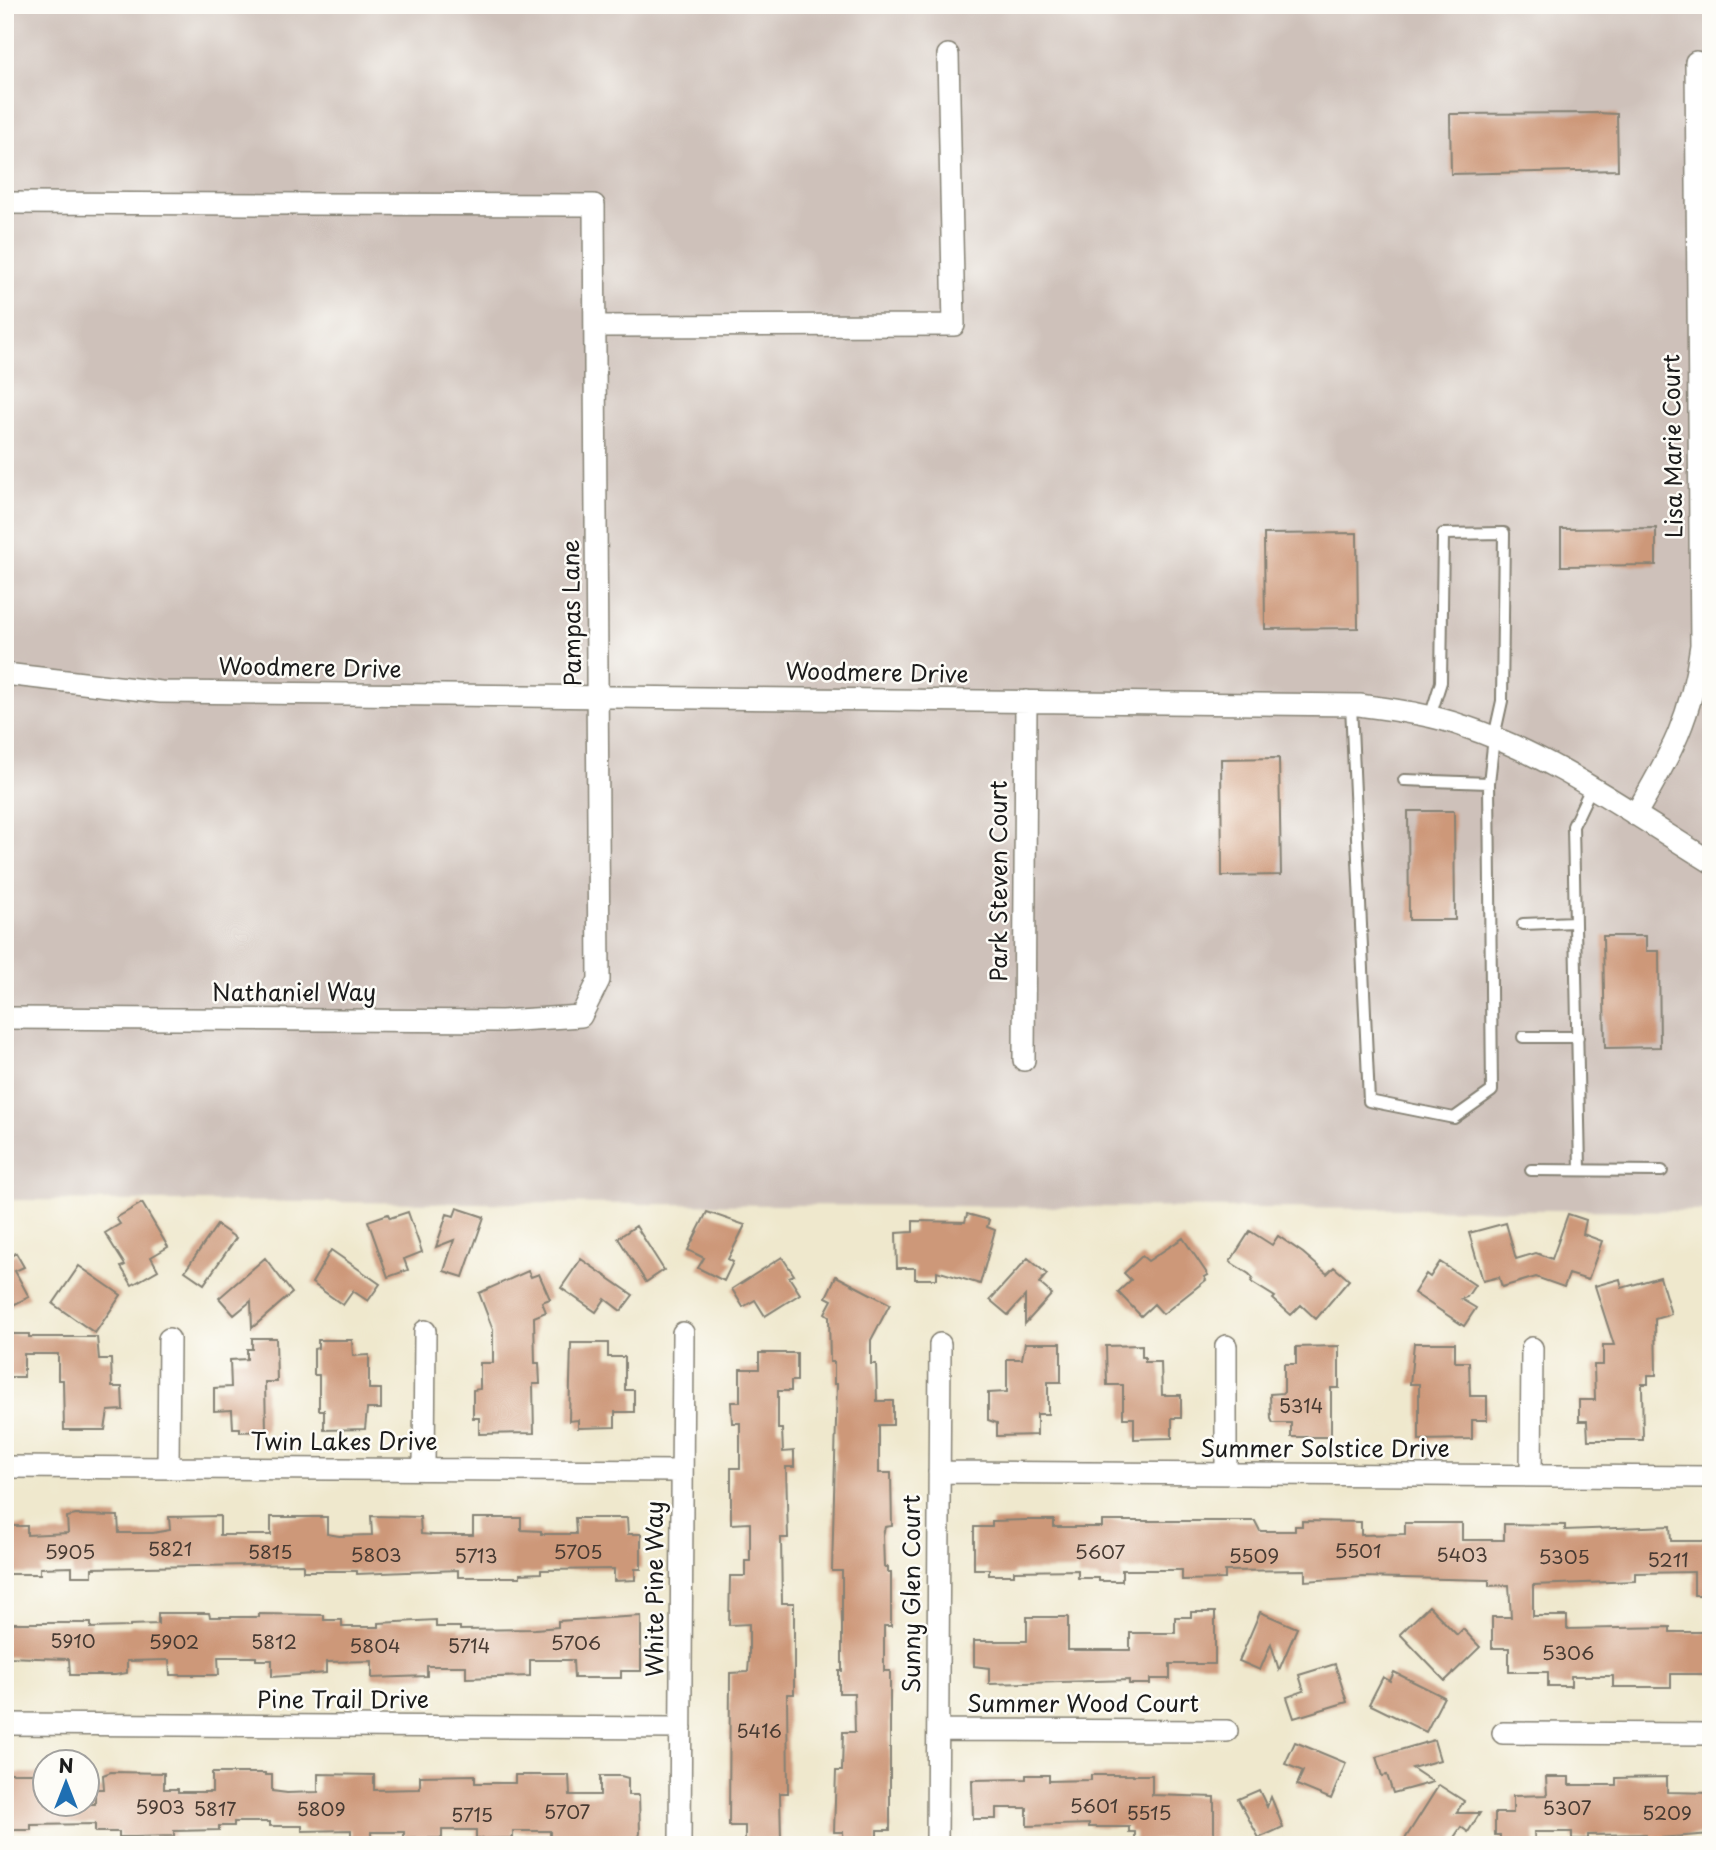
<svg xmlns="http://www.w3.org/2000/svg" width="1716" height="1850" viewBox="0 0 1716 1850" font-family="'Playpen Sans',sans-serif">
<style>
.industrial{fill:#cec1ba}
.building{fill:#cd9879}
.lines{fill:none;stroke-linecap:round;stroke-linejoin:round}
.service-casing{stroke:#868274;stroke-width:14}
.minor-casing{stroke:#868274;stroke-width:24}
.service{stroke:#fff;stroke-width:10}
.minor{stroke:#fff;stroke-width:21}
.labels{text-anchor:middle;stroke-width:5;stroke-linejoin:round;paint-order:stroke}
.number-label{font-size:19px;fill:#483b33}
.street-label{font-size:23px;fill:#1c1c1c;stroke:#fdfcf7}
</style>
<rect width="100%" height="100%" fill="#fdfcf7"/>
<filter id="ink" filterUnits="userSpaceOnUse"><feTurbulence type="fractalNoise" baseFrequency=".0143" numOctaves="2"/><feDisplacementMap in="SourceGraphic" scale="14" xChannelSelector="R" yChannelSelector="G"/><feConvolveMatrix kernelMatrix="1 2 1 2 8 2 1 2 1" color-interpolation-filters="sRGB"/></filter>
<filter id="wash" filterUnits="userSpaceOnUse"><feTurbulence type="fractalNoise" baseFrequency=".00686" numOctaves="4" result="noise"/><feDisplacementMap in="SourceGraphic" scale="28" xChannelSelector="R" yChannelSelector="G"/><feGaussianBlur stdDeviation="1.57" result="paint"/><feColorMatrix in="noise" values="0 0 0 0 0 0 0 0 0 0 0 0 0 0 0 0 0 1.4 0 .05"/><feComposite in="paint" operator="in"/></filter>
<g filter="url(#wash)">
<rect width="100%" height="100%" fill="#efe8cd"/>
<path class="industrial" d="M5 5H1711V1211L5 1200Z"/>
<g id="blocks">
<path class="building" d="M1597 113 1617 114 1618 170 1451 174 1450 114Z
M1656 528V565L1561 566V529Z
M1357 533 1358 628 1265 629 1264 534Z
M1279 758 1281 875 1222 876 1221 759Z
M1408 811H1454L1455 920H1409Z
M1603 936H1646V951H1659L1660 1047 1605 1048Z
M142 1203 168 1247 151 1257 158 1270 132 1285 121 1267 125 1265 105 1233 120 1224 116 1218Z
M457 1208 484 1217 463 1277 444 1271 454 1240 436 1247 447 1214 454 1216Z
M408 1212 422 1252 404 1259 408 1270 388 1277 368 1221 388 1214 390 1218Z
M707 1212 745 1225 728 1259 733 1262 724 1281 698 1268 704 1258 688 1250Z
M967 1214 989 1220 987 1227 995 1230 980 1284 937 1271V1279H915V1268H897L896 1233 913 1232V1221L965 1222Z
M1568 1214 1586 1220 1583 1234 1602 1241 1588 1280 1569 1274 1564 1287 1536 1277 1502 1287 1499 1277 1483 1281 1469 1233 1506 1223 1516 1259 1536 1253 1552 1259Z
M217 1225 236 1238 204 1284 185 1271Z
M636 1226 664 1270 646 1282 618 1238Z
M1250 1231 1272 1245 1278 1236 1303 1253 1327 1274 1334 1267 1349 1280 1316 1319 1301 1305 1291 1315 1273 1299 1275 1297 1251 1282 1253 1278 1249 1274 1230 1262Z
M1183 1238 1208 1275 1204 1277 1206 1280 1163 1314 1154 1304 1141 1316 1118 1292 1131 1280 1124 1273 1142 1256 1148 1261Z
M331 1250 380 1284 368 1301 353 1291 343 1305 312 1283Z
M5 1253 8 1258 16 1253 24 1267 15 1271 29 1297 5 1309Z
M782 1257 794 1275 789 1277 800 1294 765 1316 755 1300 743 1307 732 1289Z
M265 1258 292 1293 252 1328 251 1301 234 1315 219 1298Z
M1028 1258 1047 1274 1039 1283 1052 1294 1025 1324V1296L1008 1315 990 1300Z
M581 1259 633 1295 621 1311 605 1299 596 1312 561 1288Z
M1440 1262 1475 1285 1467 1297 1461 1299 1476 1308 1464 1326 1414 1293 1426 1274 1430 1277Z
M79 1266 121 1295 95 1333 53 1304Z
M528 1271 531 1277 539 1274 550 1299 542 1302 546 1312 534 1317 535 1363H539L540 1384H533L534 1433 479 1434V1418H473V1390L480 1389V1363H493V1330L479 1293Z
M836 1276 890 1304 871 1340V1364H876L877 1401H893V1425H879V1473H891L892 1526 885 1527 883 1535 884 1567H888V1572H891V1626H884V1671H890V1830H877V1845H844L843 1832H834L836 1771H842L843 1732H855L854 1693H839V1671H842V1571H832L837 1384H834V1362H830L829 1316 825 1313 832 1300 826 1297Z
M1660 1277 1671 1314 1655 1319 1656 1375H1648V1384H1642L1643 1440H1588L1587 1421H1579V1400H1595L1594 1365H1603V1345H1614L1595 1286 1620 1279 1622 1288Z
M5 1334H29V1337H97L99 1359H111L112 1387H122L123 1410 108 1411 105 1430H64L63 1380H58V1354H24V1377H5Z
M252 1338H276L277 1382H265L266 1431 240 1432V1428H233L232 1410 214 1411V1388L231 1387 230 1360 247 1359V1349H252Z
M318 1340H352L353 1356 369 1355V1389H381V1409H367L365 1429 324 1430V1410H319V1375H314V1349L318 1348Z
M571 1343H608V1357H625V1390H634V1412H615V1427L578 1428V1420L569 1421Z
M1025 1343H1061V1382H1048V1414H1037V1435L997 1436V1423L988 1420V1393L1007 1392V1359H1022Z
M1414 1343H1455V1362H1469L1470 1396H1487V1420H1472V1439L1419 1440V1384H1410Z
M1142 1345V1357H1145V1362H1161L1162 1395H1181V1418H1172V1438L1134 1439V1418H1123V1385H1107L1106 1346Z
M1339 1346V1388H1331V1437H1291V1423H1273L1271 1419 1270 1394 1284 1393V1364H1296V1347Z
M759 1353H797V1381H791V1391H778V1429H782L783 1452 794 1451V1467H786L788 1538H781L782 1603H794V1694H787L788 1793H780L781 1840 745 1841V1826H729L730 1673 748 1672 749 1659V1624L729 1625 730 1576H745V1561H750V1523L731 1524V1468H740V1423H732L731 1402H740V1369H759Z
M76 1515 118 1516 119 1533H153L170 1530 169 1517 220 1516V1535H271V1517H327V1534L339 1536 372 1535 371 1516 420 1517 421 1534 434 1535H473V1518H521V1530L541 1531V1534H576L575 1518H627L628 1534H641V1569H635V1580L614 1581V1569L541 1570V1573L520 1574V1577H458V1570L357 1574V1571H303V1564L92 1568V1576H72V1567L40 1568V1574H5V1526H27V1535L68 1533 67 1517Z
M1026 1520H1054V1527H1102V1521H1255L1260 1531H1295V1526H1302V1521L1361 1522V1535L1405 1534V1523H1462V1540H1504V1524L1565 1525V1530L1670 1526 1671 1541H1711V1595H1694V1572L1635 1573V1581L1533 1585V1616H1567V1629L1670 1627V1632H1711V1674H1671V1687H1613V1676H1571V1686H1548V1672H1509V1648H1492V1617H1511L1509 1585 1489 1586V1580L1362 1577 1305 1581V1570L1225 1571V1579L1182 1580V1570H1122V1581H1099V1578H1078V1570L1014 1571V1575H989V1569H974V1527H992V1521Z
M1429 1606 1457 1635 1463 1629 1480 1647 1445 1681 1400 1634Z
M1191 1612H1215V1664H1170V1679H1150V1684H1129V1680L989 1684V1668L974 1666V1641H1027V1617H1068V1650H1130V1633H1175V1617H1191Z
M1260 1612 1297 1628 1279 1670 1271 1644 1260 1670 1239 1661Z
M158 1613H209L210 1617H259V1614L324 1615V1620H342V1627H379V1623L436 1620V1627H460V1630L535 1629 558 1627V1621L641 1616V1671H621V1678H574L573 1660H530V1676L466 1678V1666H427V1676L372 1678V1661L326 1662V1673L272 1677V1660H256V1657H218L219 1675H170L169 1660 127 1661V1673L115 1675H70L69 1659 5 1657V1623H91V1628L130 1627V1625L158 1624Z
M1335 1664 1347 1702 1294 1718 1287 1697 1304 1691 1299 1675Z
M1394 1672 1444 1697 1426 1732 1369 1704 1383 1677 1390 1681Z
M1434 1740 1440 1760 1412 1768 1433 1782 1393 1793 1387 1775 1382 1776 1376 1757Z
M1295 1742 1346 1763 1331 1799 1297 1785 1303 1771 1285 1764Z
M111 1772 164 1773V1789H178V1792H212V1773H265V1775H272V1791L287 1793 318 1792V1774L374 1775V1790L420 1789V1776L475 1775V1783H515V1775H569L570 1795H600V1776H621L628 1778V1795H639L640 1833 637 1845H622V1839L550 1840V1831H513V1838L476 1839V1830H442V1838L404 1839V1832H371V1837L351 1838V1830L302 1831V1826H270V1822H234V1826H219V1830L174 1831V1836L135 1837H119V1832H95V1824L31 1825V1830H5V1773H46V1804H95V1789H104L103 1775Z
M1026 1775H1049V1781L1091 1780V1775H1152V1795L1214 1797V1840H1193V1845H1175V1840L1135 1841V1832H1129V1827H1089V1824L1027 1826V1808H996V1819H973L972 1780 1026 1779Z
M1546 1777H1569V1785H1616V1778L1667 1777V1792L1711 1793V1834L1646 1839V1834L1588 1835V1839H1572V1832H1534L1535 1845H1500V1835H1495V1813H1513V1796L1547 1795Z
M1439 1785 1464 1801 1456 1813H1480L1468 1832 1461 1827 1449 1845H1414L1405 1839Z
M1259 1790 1267 1807 1271 1797 1283 1827 1259 1838 1238 1799Z"/>
</g>
</g>
<g filter="url(#ink)">
<use href="#blocks" fill-opacity="0" stroke="#868274" stroke-width="2"/>
<g class="lines">
<g class="service-casing">
<path id="service" d="M1351 705 1369 1101 1454 1118 1492 1091 1489 783 1494 737 1502 701 1504 533 1443 534 1441 682 1430 717
M1404 780 1489 783
M1523 924 1575 922
M1523 1037H1578
M1531 1170 1662 1171
M1580 1170 1573 826 1591 788"/>
</g>
<g class="minor-casing">
<path id="minor" d="M5 203 594 205 599 980 581 1016 502 1021 5 1018
M595 326 954 325 948 55
M5 674 161 692 1359 705C1394 710 1430 714 1463 726 1552 755 1631 813 1711 862
M1635 815C1671 754 1692 717 1701 645L1696 62
M1024 1060 1026 701
M5 1467 682 1471
M168 1467 169 1339
M424 1469 425 1331
M939 1472 1711 1477
M1226 1474V1346
M1531 1476 1532 1348
M5 1724 681 1728
M938 1730 1227 1731
M1503 1733 1711 1734
M680 1845 683 1333
M937 1845 940 1344"/>
</g>
<use href="#service" class="service"/>
<use href="#minor" class="minor"/>
</g>
</g>
<g class="labels">
<g class="number-label">
<text x="1301" y="1413">5314</text>
<text x="170" y="1556">5821</text>
<text x="1358" y="1558">5501</text>
<text x="70" y="1559">5905</text>
<text x="270" y="1559">5815</text>
<text x="578" y="1559">5705</text>
<text x="1100" y="1559">5607</text>
<text x="376" y="1562">5803</text>
<text x="1462" y="1562">5403</text>
<text x="476" y="1563">5713</text>
<text x="1254" y="1563">5509</text>
<text x="1564" y="1564">5305</text>
<text x="1668" y="1567">5211</text>
<text x="73" y="1648">5910</text>
<text x="174" y="1649">5902</text>
<text x="274" y="1649">5812</text>
<text x="576" y="1650">5706</text>
<text x="375" y="1653">5804</text>
<text x="469" y="1653">5714</text>
<text x="1568" y="1660">5306</text>
<text x="759" y="1738">5416</text>
<text x="1094" y="1813">5601</text>
<text x="160" y="1814">5903</text>
<text x="1567" y="1815">5307</text>
<text x="215" y="1816">5817</text>
<text x="321" y="1816">5809</text>
<text x="567" y="1819">5707</text>
<text x="1149" y="1820">5515</text>
<text x="1667" y="1820">5209</text>
<text x="472" y="1822">5715</text>
</g>
<g class="street-label">
<text transform="translate(1673 446) rotate(-91)" y="8">Lisa Marie Court</text>
<text transform="translate(572 613) rotate(-91)" y="8">Pampas Lane</text>
<text transform="translate(310 668) rotate(1)" y="8">Woodmere Drive</text>
<text transform="translate(877 673) rotate(1)" y="8">Woodmere Drive</text>
<text transform="translate(999 881) rotate(-90)" y="8">Park Steven Court</text>
<text x="294" y="1001">Nathaniel Way</text>
<text x="344" y="1450">Twin Lakes Drive</text>
<text x="1325" y="1457">Summer Solstice Drive</text>
<text transform="translate(655 1589) rotate(-90)" y="8">White Pine Way</text>
<text transform="translate(912 1594) rotate(-90)" y="8">Sunny Glen Court</text>
<text x="343" y="1708">Pine Trail Drive</text>
<text x="1083" y="1712">Summer Wood Court</text>
</g>
</g>
<rect width="1716" height="1850" fill="none" stroke="#fdfcf7" stroke-width="28"/>
<g transform="translate(66 1783)"><circle r="33" fill="#fdfcf7" stroke="#a3a29f" stroke-width="2"/>
<path d="M0-5L12 26L0 18L-12 26Z" fill="#1f6fb2"/>
<text y="-10" font-size="19" font-weight="bold" text-anchor="middle" fill="#1c1c1c">N</text>
</g>
</svg>
